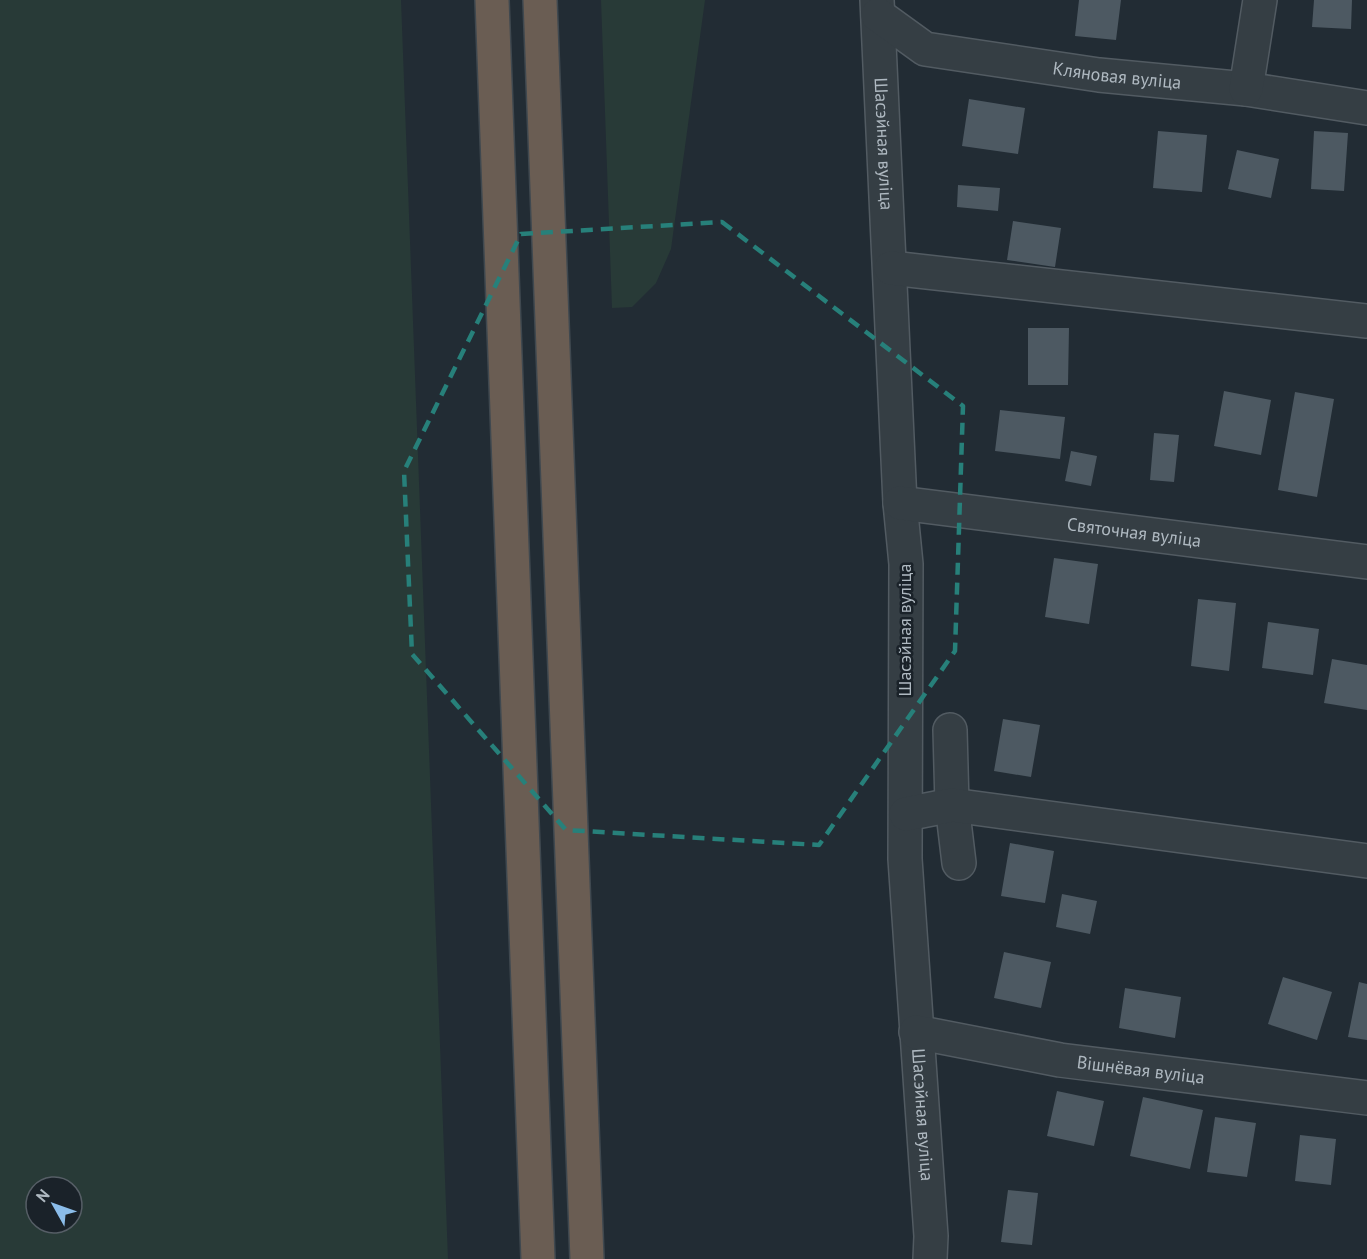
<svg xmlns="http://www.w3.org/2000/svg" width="1367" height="1259" viewBox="0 0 1367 1259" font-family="'PT Sans',sans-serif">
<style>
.green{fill:#283a37;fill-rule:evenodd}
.building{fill:#4d5962}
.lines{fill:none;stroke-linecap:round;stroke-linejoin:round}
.minor-casing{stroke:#525b62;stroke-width:36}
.highway-casing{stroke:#3f484f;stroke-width:36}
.minor{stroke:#353e44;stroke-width:33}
.highway{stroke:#6a5d53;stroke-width:33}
.marked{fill:none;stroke:#27807a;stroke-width:4.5;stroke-dasharray:12 8;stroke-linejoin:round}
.labels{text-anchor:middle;stroke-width:5;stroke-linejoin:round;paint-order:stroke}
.street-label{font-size:18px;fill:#afb9c1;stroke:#1a2229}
</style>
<rect width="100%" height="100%" fill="#222c34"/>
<path class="green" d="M0 0H401L448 1259H0ZM36 1187H72V1223H36Z
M601 0H705L671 249 656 283 632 307 612 308Z"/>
<path class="building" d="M1079 0H1121L1116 40 1075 36Z
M1314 0H1352L1351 29 1312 27Z
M969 99 1025 108 1018 154 962 146Z
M1158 131 1207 135 1202 192 1153 188Z
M1314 131 1348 133 1344 191 1311 189Z
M1237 150 1279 159 1271 198 1228 189Z
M958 185 1000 188 998 211 957 207Z
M1013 221 1061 228 1055 267 1007 260Z
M1028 328H1069L1068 385H1028Z
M1224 391 1271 400 1261 455 1214 446Z
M1295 392 1334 399 1317 497 1278 490Z
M1000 410 1065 417 1060 459 995 451Z
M1154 433 1179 435 1174 482 1150 480Z
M1071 451 1097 456 1091 486 1065 481Z
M1054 558 1098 564 1089 624 1045 617Z
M1198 599 1236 603 1229 671 1191 666Z
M1268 622 1319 629 1313 675 1262 668Z
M1332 659 1367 665V710L1324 703Z
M1003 719 1040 725 1031 777 994 771Z
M1010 843 1054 851 1045 903 1001 896Z
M1062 894 1097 901 1090 934 1056 927Z
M1004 952 1051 962 1041 1008 994 998Z
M1283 977 1332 992 1317 1040 1268 1024Z
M1359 982 1367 984V1040L1348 1037Z
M1125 988 1181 997 1175 1038 1119 1028Z
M1057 1091 1104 1101 1094 1146 1047 1136Z
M1143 1097 1203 1110 1190 1169 1130 1156Z
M1215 1117 1256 1123 1247 1177 1207 1172Z
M1300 1135 1336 1139 1331 1185 1295 1181Z
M1008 1190 1038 1193 1032 1245 1001 1242Z"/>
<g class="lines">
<g class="minor-casing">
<g id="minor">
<path id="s1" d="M877 0 900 503 906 564 905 859 931 1236 930 1259"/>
<path id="s2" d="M878 15 925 49 1099 75 1246 89 1367 108"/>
<path d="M1246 89 1260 0"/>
<path d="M891 268 1367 321"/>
<path id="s3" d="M900 503 1367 562"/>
<path d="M950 730 952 805 959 863"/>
<path d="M906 814 952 805 1367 861"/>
<path id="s4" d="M916 1032 1060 1060 1367 1098"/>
</g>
</g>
<g class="highway-casing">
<path id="highway" d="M492 0 538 1259
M540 0 587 1259"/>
</g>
<use href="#minor" class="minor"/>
<use href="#highway" class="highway"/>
</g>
<path class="marked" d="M722 222 963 406 955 651 819 845 566 830 412 654 404 471 521 234Z"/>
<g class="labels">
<g class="street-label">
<text dy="6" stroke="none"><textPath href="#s2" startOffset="252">Кляновая вуліца</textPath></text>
<text dy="6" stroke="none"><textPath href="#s1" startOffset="144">Шасэйная вуліца</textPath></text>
<text dy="6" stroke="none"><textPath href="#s3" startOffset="236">Святочная вуліца</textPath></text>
<text transform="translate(905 630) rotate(-90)" y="6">Шасэйная вуліца</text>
<text dy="6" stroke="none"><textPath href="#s4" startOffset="228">Вішнёвая вуліца</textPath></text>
<text dy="6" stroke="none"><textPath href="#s1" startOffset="1116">Шасэйная вуліца</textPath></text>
</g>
</g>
<g transform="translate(54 1205) rotate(310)"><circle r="28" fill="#1a2229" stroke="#565e66" stroke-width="1.5"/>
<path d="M0-4.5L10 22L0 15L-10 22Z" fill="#8bbdea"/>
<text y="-9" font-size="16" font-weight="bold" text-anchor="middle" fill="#afb9c1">N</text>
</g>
</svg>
